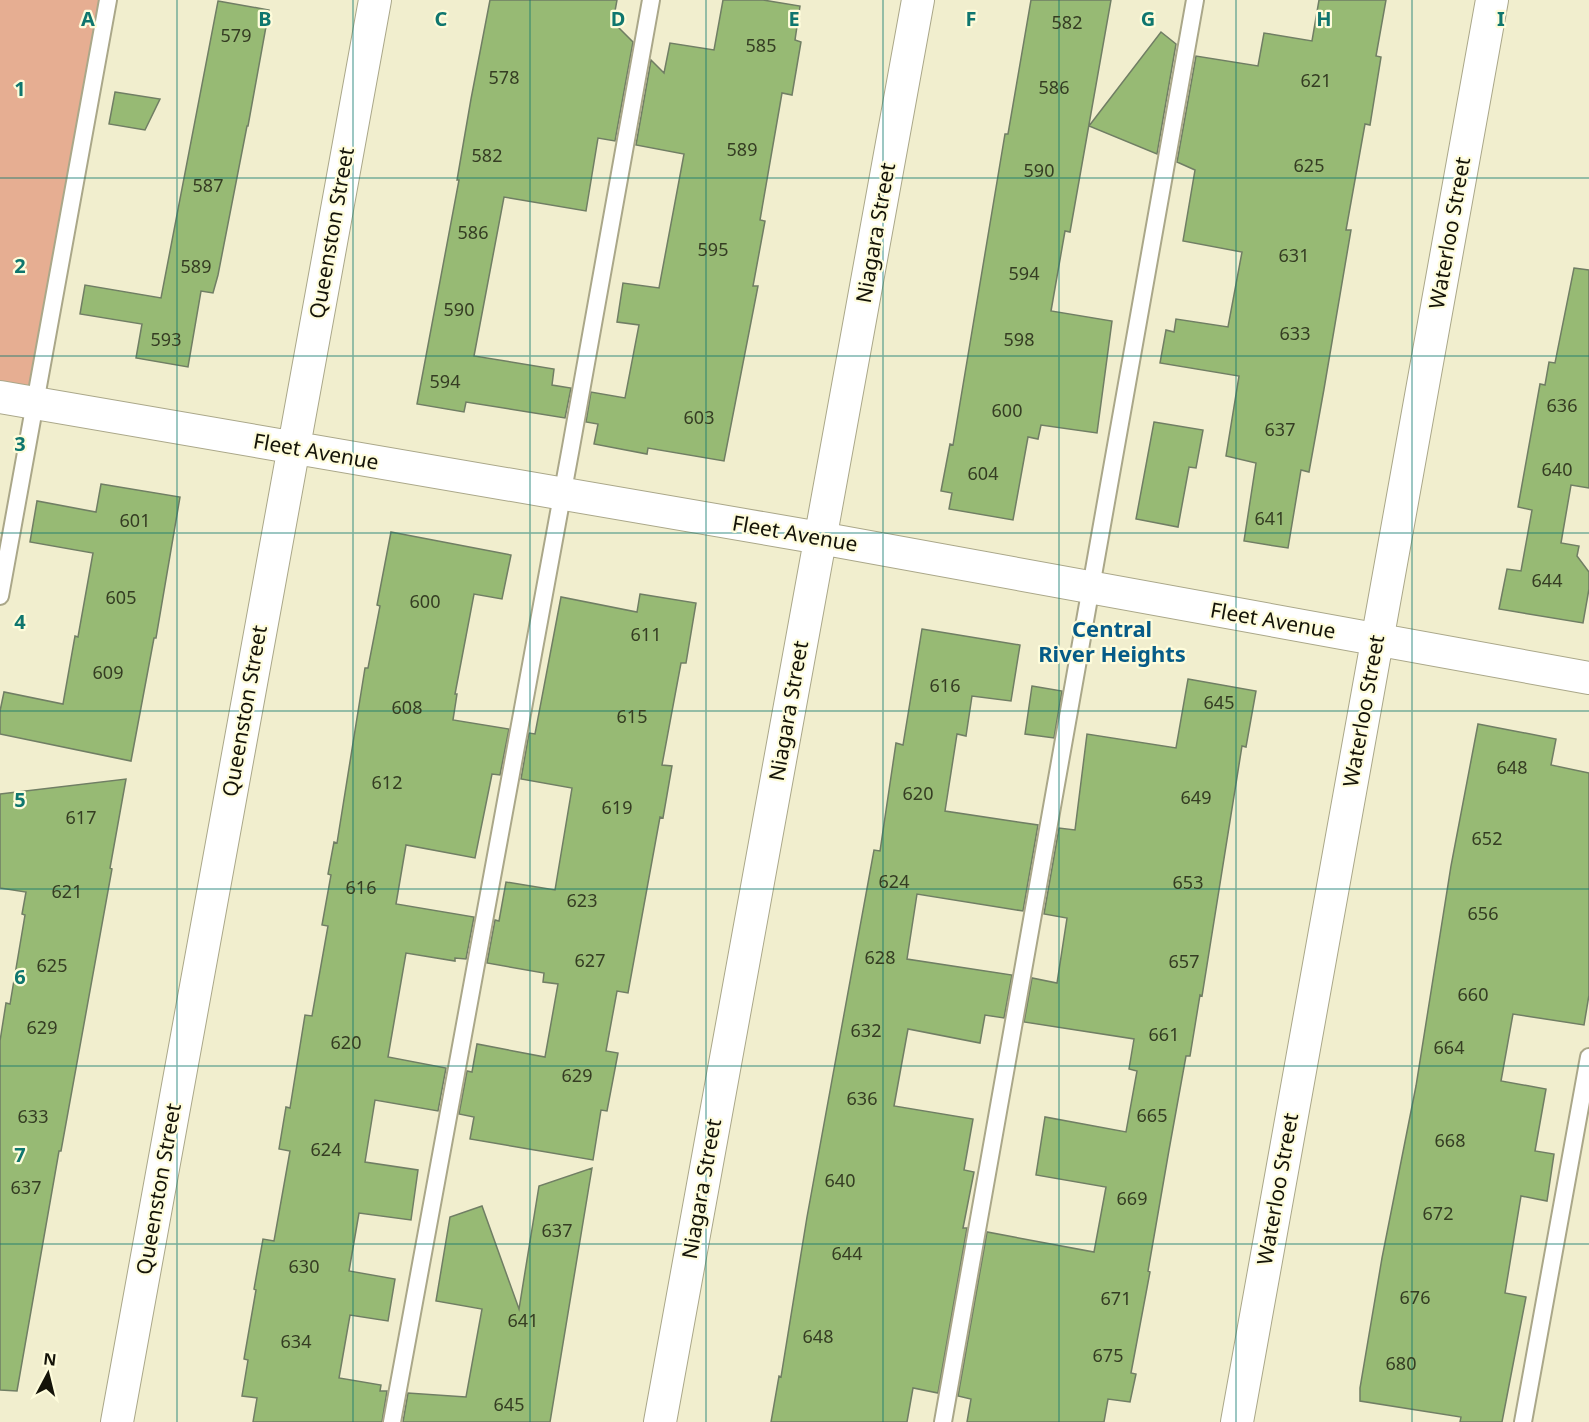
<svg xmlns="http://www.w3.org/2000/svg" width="1589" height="1422" viewBox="0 0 1589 1422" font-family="'Noto Sans',sans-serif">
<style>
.green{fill:#e6ae92}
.building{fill:#97ba74;stroke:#707e64;stroke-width:1.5}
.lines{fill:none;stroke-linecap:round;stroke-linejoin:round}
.lane-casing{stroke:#aaa789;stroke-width:20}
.street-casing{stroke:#aaa789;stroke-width:34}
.lane{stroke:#fff;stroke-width:16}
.street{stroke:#fff;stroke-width:32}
.grid{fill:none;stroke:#0f766e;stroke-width:1.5;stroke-opacity:0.55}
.labels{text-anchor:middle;stroke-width:4.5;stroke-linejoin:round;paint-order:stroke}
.number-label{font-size:18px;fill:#353d23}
.street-label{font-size:21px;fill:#141308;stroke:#fefcdb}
.neighbourhood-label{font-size:22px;font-weight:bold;fill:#065b87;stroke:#fefcdb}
.grid-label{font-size:20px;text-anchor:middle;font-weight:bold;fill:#0f766e;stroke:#fefcdb;stroke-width:4.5;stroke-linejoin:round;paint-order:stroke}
</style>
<rect width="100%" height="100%" fill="#f1eece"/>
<path class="green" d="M0 0H108L34 403 0 397Z"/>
<path class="building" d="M490 0H617L613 22 633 42 615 141 598 138 586 211 504 197 474 356 554 369 552 385 571 388 565 418 466 402 464 412 417 404 459 180H457L471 99Z
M723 0H763L800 6 795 40 801 42 792 95 782 93 760 220 765 221 753 286H758L724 461 648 448 647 454 594 444 598 424 586 422 591 392 625 398 639 325 617 322 623 283 659 288 684 154 636 145 651 60 664 73 670 43 714 50Z
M1031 0H1111L1070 232 1065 231 1051 311 1112 321 1097 433 1041 425 1038 439 1028 437 1013 520 949 509 952 493 941 491 950 444 953 445 1005 134H1008Z
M1319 0H1386L1376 56 1381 57 1370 125 1365 124 1346 230H1351L1324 389 1309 472 1301 470 1288 548 1244 541 1256 463 1226 456 1239 376 1160 363 1166 330 1174 332 1176 319 1228 327 1242 252 1183 241 1195 170 1177 162 1196 56 1258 66 1264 33 1312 41Z
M218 1 269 10 248 126H247L218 275 213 293 201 291 188 367 136 358 142 324 80 314 85 285 161 298Z
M1161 32 1176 44 1157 154 1089 126Z
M115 92 160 99 145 130 109 124Z
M1574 268 1589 270V488L1571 485 1561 543 1579 546 1577 556 1589 572V589L1583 623 1499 609 1507 569 1521 571 1532 510 1518 507 1535 412 1540 384 1545 385 1549 362 1555 363Z
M1154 422 1203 430 1196 468 1189 467 1178 527 1136 519Z
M101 484 180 497 156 638H154L131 761 0 734V711L4 692 63 704 75 636 78 637 93 553 30 542 37 501 96 512Z
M391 532 511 555 502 599 474 594 455 694H457L453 720 509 729 500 775 492 774 475 858 406 845 396 904 474 917 466 959 455 958V961L406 953 388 1057 446 1068 438 1111 375 1100 365 1162 418 1170 411 1220 359 1213 349 1271 395 1279 388 1321 350 1315 339 1378 381 1385 380 1391H387L382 1422H253L257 1398 242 1396 248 1360 244 1359 256 1290 254 1289 263 1239 274 1241 290 1151 279 1149 286 1107 290 1108 305 1015 312 1016 328 926 322 925 331 875 328 874 334 842 337 843 365 668H368L380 606 377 605Z
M640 594 696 603 686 663H681L662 765 672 766 663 818 660 817 628 993 617 991 606 1051 618 1053 607 1111 601 1110 593 1160 470 1139 474 1117 459 1114 467 1071 472 1072 477 1044 545 1057 558 984 543 982 544 973 487 963 495 920 499 921 506 882 555 890 572 788 521 779 529 733 535 734 561 597 637 612Z
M922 629 1020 645 1011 701 972 696 966 736 957 734 945 811 1038 825 1023 911 917 894 907 959 1012 975 1004 1018 985 1015 980 1043 908 1029 894 1106 973 1119 964 1170 974 1172 963 1228H967L938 1393 913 1388 907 1422H771L779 1376 781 1377 807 1217 874 850 880 851 896 743 903 745Z
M1188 679 1256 691 1246 747 1242 746 1202 996 1200 995 1190 1056H1186L1169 1150 1148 1271 1150 1272 1131 1373 1136 1374 1130 1402 1108 1399 1104 1422H967L971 1399 958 1396 987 1232 1094 1252 1106 1187 1036 1175 1045 1117 1126 1132 1137 1071 1129 1069 1134 1039 1024 1022 1032 978 1057 983 1067 918 1044 914 1059 828 1075 830 1087 734 1176 748Z
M1032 686 1062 691 1054 738 1025 734Z
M1478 724 1556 739 1551 765 1589 773V995L1584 1025 1513 1014 1501 1081 1546 1089 1535 1151 1554 1154 1547 1201 1521 1196 1505 1293 1526 1297 1502 1422H1460L1461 1417 1360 1401V1388L1382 1258 1416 1086 1451 866Z
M126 779 110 868 112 869 61 1151H59L17 1391 0 1390V1041L6 1003 10 1004 25 915 22 914 26 892 0 888V794Z
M592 1168 550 1422H403L408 1393 466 1397 482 1309 436 1301 450 1217 482 1206 519 1309 539 1186Z"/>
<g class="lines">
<g class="lane-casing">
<path id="lane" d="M0 596 108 0
M392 1422 571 447 651 0
M943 1422 1195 0
M1523 1422 1589 1057"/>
</g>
<g class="street-casing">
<path id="street" d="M0 397 820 538 1589 678
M117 1422 375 0
M660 1422 918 0
M1237 1422 1492 0"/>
</g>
<use href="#lane" class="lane"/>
<use href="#street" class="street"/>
</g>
<path class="grid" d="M177 0V1422M353 0V1422M530 0V1422M706 0V1422M883 0V1422M1059 0V1422M1236 0V1422M1412 0V1422M0 178H1589M0 356H1589M0 533H1589M0 711H1589M0 889H1589M0 1066H1589M0 1244H1589"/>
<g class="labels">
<g class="number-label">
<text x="1067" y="29">582</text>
<text x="236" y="42">579</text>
<text x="761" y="52">585</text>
<text x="504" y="84">578</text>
<text x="1316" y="87">621</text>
<text x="1054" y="94">586</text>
<text x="742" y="156">589</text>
<text x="487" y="162">582</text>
<text x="1309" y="172">625</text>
<text x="1039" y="177">590</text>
<text x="208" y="192">587</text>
<text x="473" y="239">586</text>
<text x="713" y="256">595</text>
<text x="1294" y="262">631</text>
<text x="196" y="273">589</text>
<text x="1024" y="280">594</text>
<text x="459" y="316">590</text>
<text x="1295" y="340">633</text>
<text x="166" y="346">593</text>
<text x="1019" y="346">598</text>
<text x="445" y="388">594</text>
<text x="1562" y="412">636</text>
<text x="1007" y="417">600</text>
<text x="699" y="424">603</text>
<text x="1280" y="436">637</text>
<text x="1557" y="476">640</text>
<text x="983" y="480">604</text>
<text x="1270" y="525">641</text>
<text x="135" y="527">601</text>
<text x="1547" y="587">644</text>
<text x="121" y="604">605</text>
<text x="425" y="608">600</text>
<text x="646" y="641">611</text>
<text x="108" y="679">609</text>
<text x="945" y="692">616</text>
<text x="1219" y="709">645</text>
<text x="407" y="714">608</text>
<text x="632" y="723">615</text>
<text x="1512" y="774">648</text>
<text x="387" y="789">612</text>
<text x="918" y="800">620</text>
<text x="1196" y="804">649</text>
<text x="617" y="814">619</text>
<text x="81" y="824">617</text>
<text x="1487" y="845">652</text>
<text x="894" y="888">624</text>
<text x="1188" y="889">653</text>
<text x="361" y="894">616</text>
<text x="67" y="898">621</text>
<text x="582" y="907">623</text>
<text x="1483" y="920">656</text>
<text x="880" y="964">628</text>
<text x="590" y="967">627</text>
<text x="1184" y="968">657</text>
<text x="52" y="972">625</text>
<text x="1473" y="1001">660</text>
<text x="42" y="1034">629</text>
<text x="866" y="1037">632</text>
<text x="1164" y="1041">661</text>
<text x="346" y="1049">620</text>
<text x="1449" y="1054">664</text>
<text x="577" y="1082">629</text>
<text x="862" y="1105">636</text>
<text x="1152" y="1122">665</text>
<text x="33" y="1123">633</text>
<text x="1450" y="1147">668</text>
<text x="326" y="1156">624</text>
<text x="840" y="1187">640</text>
<text x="26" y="1194">637</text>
<text x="1132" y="1205">669</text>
<text x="1438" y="1220">672</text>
<text x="557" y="1237">637</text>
<text x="847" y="1260">644</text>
<text x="304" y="1273">630</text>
<text x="1415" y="1304">676</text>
<text x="1116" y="1305">671</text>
<text x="523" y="1327">641</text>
<text x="818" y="1343">648</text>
<text x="296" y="1348">634</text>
<text x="1108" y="1362">675</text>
<text x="1401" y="1370">680</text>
<text x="509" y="1411">645</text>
</g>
<g class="street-label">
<text transform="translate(332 233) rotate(-80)" y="7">Queenston Street</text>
<text transform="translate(876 233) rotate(-80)" y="7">Niagara Street</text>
<text transform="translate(1450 233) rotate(-80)" y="7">Waterloo Street</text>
<text transform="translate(316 452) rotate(10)" y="7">Fleet Avenue</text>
<text transform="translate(795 534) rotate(10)" y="7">Fleet Avenue</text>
<text transform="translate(1273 621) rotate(10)" y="7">Fleet Avenue</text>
<text transform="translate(245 711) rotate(-80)" y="7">Queenston Street</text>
<text transform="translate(789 711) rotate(-80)" y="7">Niagara Street</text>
<text transform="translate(1364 711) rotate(-80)" y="7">Waterloo Street</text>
<text transform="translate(159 1189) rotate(-80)" y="7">Queenston Street</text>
<text transform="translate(702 1189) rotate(-80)" y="7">Niagara Street</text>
<text transform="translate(1278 1189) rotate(-80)" y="7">Waterloo Street</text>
</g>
<g class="neighbourhood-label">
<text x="1112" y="637">Central<tspan x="1112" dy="25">River Heights</tspan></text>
</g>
</g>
<g class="grid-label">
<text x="88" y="26">A</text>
<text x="265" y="26">B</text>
<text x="441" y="26">C</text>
<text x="618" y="26">D</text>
<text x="794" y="26">E</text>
<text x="971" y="26">F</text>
<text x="1148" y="26">G</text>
<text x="1324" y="26">H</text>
<text x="1501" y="26">I</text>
<text x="20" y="96">1</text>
<text x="20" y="273">2</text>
<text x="20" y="451">3</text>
<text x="20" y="629">4</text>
<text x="20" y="807">5</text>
<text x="20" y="984">6</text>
<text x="20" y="1162">7</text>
</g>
<g transform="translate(48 1374) rotate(7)" stroke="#fefcdb" stroke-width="4.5" paint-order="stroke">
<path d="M0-4.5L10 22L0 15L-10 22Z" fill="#141308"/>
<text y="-9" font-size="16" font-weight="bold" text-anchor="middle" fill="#141308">N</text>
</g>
</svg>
